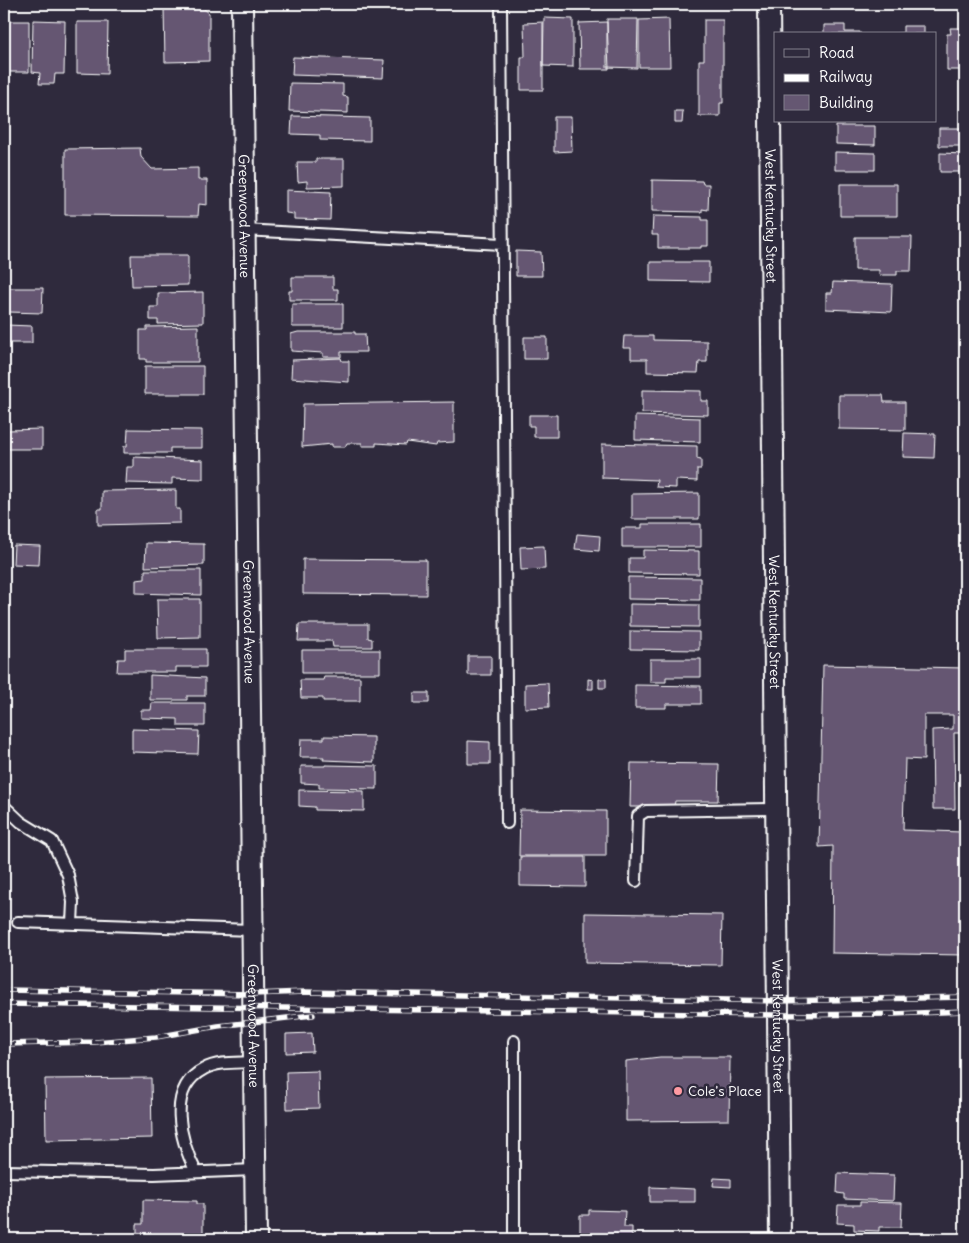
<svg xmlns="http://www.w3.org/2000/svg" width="969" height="1243" viewBox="0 0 969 1243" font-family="Delius,sans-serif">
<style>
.building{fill:#655772;stroke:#fff;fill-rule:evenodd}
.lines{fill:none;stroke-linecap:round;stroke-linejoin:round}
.lane-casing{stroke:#fff;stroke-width:14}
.street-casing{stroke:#fff;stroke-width:24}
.lane{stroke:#2f2a3d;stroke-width:10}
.street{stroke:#2f2a3d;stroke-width:20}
.rail-casing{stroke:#fff;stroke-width:5.5}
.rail{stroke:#2f2a3d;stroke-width:4;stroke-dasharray:11;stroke-linecap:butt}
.poi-dot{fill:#ff9aa2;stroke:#2f2a3d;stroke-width:2}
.labels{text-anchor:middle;stroke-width:5;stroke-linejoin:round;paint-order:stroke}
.street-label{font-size:14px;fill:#fff;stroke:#2f2a3d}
.poi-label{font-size:14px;fill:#fff;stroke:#2f2a3d;text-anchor:start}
</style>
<rect width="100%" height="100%" fill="#2f2a3d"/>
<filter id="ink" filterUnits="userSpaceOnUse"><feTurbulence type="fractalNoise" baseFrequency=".02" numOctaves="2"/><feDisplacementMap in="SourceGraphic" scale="10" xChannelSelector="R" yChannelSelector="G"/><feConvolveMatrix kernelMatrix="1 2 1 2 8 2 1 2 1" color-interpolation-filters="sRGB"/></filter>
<g filter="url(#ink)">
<path class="building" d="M164 8H203L209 13V61L165 62Z
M544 18 573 19V67L543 66Z
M607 19H638L637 68 607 67Z
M669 19 670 67H639V20Z
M33 20 65 21 64 74H55L54 84H39L40 73 32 72Z
M704 20H723V103H720V116H699V60H704Z
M4 21H29V72H4Z
M77 22H108L107 74 77 73Z
M543 22V90H521V57H525L524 23Z
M607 22 609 69H580L579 23Z
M824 25H845V32H860V34H824Z
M903 26H924V34H888L903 33Z
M950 28H965V70H947V34H951Z
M293 57 384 60 383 78 292 75Z
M290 83 343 84V96L348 97V113L289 111Z
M675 111H683L682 123H675Z
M292 116 370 118V141L320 140V135L291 134Z
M554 117H571L572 151 554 152Z
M836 126H875V145L836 144Z
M939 128H965V146H939Z
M140 148 141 157 152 169 198 168V180H207V205L199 204 198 216 65 215V149Z
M835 152 875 153V170H835Z
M940 153 965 154V172H940Z
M316 159H344V186L307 187V181L298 182 297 162H316Z
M652 180 702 181 703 184H709L708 210 702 209V212L652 211Z
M840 184H897V216H840Z
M286 190 331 192 330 220 294 219V214L286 213Z
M653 216 702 217V220H708V246H701V248H658V235H652Z
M855 237H912L911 271H897V275H879V270H855Z
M516 251 541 252 542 276H516Z
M131 255H188V285L132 286Z
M650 262H709V282L650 281Z
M292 277H333V289H338V300H289V291H292Z
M833 282 892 284 891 312 826 309V293H832Z
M9 288H43L42 313 9 312Z
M203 292V323L158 324V320H150V307H158V293Z
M292 304H343V327H292Z
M6 325 32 326V343H6Z
M198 326V362H146V359H140V330H147V327Z
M298 332H355V334H365L366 352H341V357H323V353L291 351V334Z
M624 336H653V340L707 341V362H699L698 373 647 372V359H631V348H623Z
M524 337H547V359H524Z
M341 358 342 361H349V382L291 378 292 360Z
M145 366H203V394H145Z
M642 390 701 391V401H708V415L642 413Z
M839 395H883L884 402H905V430L839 429Z
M454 402V442L437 443 436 446 407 442 406 445 376 443V446H362V443H347L345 447H332V444L302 447 303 404Z
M529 415H557V437H534V426H529Z
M635 416 700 418V442L635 440Z
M42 429V449H8V430Z
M128 429 202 430V448H170V453H124V446H127Z
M904 433 935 434 934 458 903 457Z
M602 444 697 446V459L701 460V469H697V481L676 480V488L656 487 657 480 602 478Z
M134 457 203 460V479L172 478V484L126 483 127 467H134Z
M176 490V509H180V523L98 525V509H102V491Z
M699 493V519H632V494Z
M642 524H701V547H622V528H642Z
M577 534 600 536 599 551 575 549Z
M146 543 204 544V565L145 567Z
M14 545 40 546 39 565 13 564Z
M544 546 545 569 521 570 520 547Z
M643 550 699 551V574L629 573V558H643Z
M303 559 426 560V595L303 594Z
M145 570H201V595L136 593V580L145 579Z
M628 577 700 578V600L628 599Z
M157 599H200V637L158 638Z
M630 604 699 605V627L630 626Z
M299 624H368V638L372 639V647H333L332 641H298Z
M630 631 699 632V650L630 649Z
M125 649H206V667H176V672H117L118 659H125Z
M302 650H380V673H302Z
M468 656H491V675H468Z
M650 659H701V677H666V682H650Z
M823 665 965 668V955L832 953 833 846 819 847ZM924 715H953V729L932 730 933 809H955L954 733H964L962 832 903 830 905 759 924 760Z
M150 675 205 678V696H187V700H150Z
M324 677H360V701H323V698H301L300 680H323Z
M588 679 593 680V689H588Z
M599 679H606V688H599Z
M548 683 549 707 525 708V684Z
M635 685 701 686V704H666V708H635Z
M414 693H429V703H414Z
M152 703H205V726H178V719L141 718V710H151Z
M132 729 199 731 198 754 132 752Z
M324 736 374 737V762L323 760 324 757H300L301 739H324Z
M468 741 490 742V764H468Z
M631 763 719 764 718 801H675L674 807H630Z
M325 765 377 766V789L319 788V784L301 783V766H325Z
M299 790 364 791V811L315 810V807L299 806Z
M520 810 606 811V856H519Z
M520 857H585V887L520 886Z
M585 913 722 915 721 965 585 963Z
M312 1033 313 1052 286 1053V1034Z
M660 1057H730L729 1120 626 1121V1061Z
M318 1071 319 1108 287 1109 286 1072Z
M151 1078 152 1138 46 1140 45 1079Z
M838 1173 894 1175 893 1201 844 1199V1194L837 1193Z
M714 1178 731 1179V1187L713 1186Z
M650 1187 695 1189V1202H650Z
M143 1200 197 1201V1204H203V1238H137V1224H143Z
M860 1202 902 1203 901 1227H879V1231L854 1230V1224L837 1223 838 1205H860Z
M589 1210 625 1211 624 1227H632V1239H580V1215H589Z
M861 1234 903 1235V1239H838V1237L861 1238Z"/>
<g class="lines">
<g class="lane-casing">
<path id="lane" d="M501 4 507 823
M245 230 502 244
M4 806 21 822 52 841 68 875 73 902 72 924
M636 881 638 816 646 811 775 809
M18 922 252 930
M514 1041V1239
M4 1171 154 1174 255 1170
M196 1172C181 1142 165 1089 204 1069 218 1061 238 1063 253 1062"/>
</g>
<g class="street-casing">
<g id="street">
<path id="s1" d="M242 4 256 1239"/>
<path id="s2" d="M769 4 780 1239"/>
</g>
</g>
<use href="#lane" class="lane"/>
<use href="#street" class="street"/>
<g class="rail-casing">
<path id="rail" d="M4 990 253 994 305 992 778 1001 965 997
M4 1004 778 1015 894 1014 965 1011
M4 1044 95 1042 156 1037 218 1026 313 1015"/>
</g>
<use href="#rail" class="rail"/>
</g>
</g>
<circle class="poi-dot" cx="678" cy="1091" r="5"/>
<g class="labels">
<g class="street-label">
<text dy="5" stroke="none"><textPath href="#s1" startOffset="212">Greenwood Avenue</textPath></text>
<text dy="5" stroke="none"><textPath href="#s2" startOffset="212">West Kentucky Street</textPath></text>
<text dy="5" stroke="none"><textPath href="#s1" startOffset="618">Greenwood Avenue</textPath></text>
<text dy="5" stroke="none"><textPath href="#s2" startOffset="618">West Kentucky Street</textPath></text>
<text dy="5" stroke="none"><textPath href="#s1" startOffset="1022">Greenwood Avenue</textPath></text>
<text dy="5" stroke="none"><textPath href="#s2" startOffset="1022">West Kentucky Street</textPath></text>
</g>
<g class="poi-label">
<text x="688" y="1096">Cole's Place</text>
</g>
</g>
<rect width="969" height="1243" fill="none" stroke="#2f2a3d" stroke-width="20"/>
<rect x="10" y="10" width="949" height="1223" fill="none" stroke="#fff" stroke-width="2" filter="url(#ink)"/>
<rect x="774" y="32" width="162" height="90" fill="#2f2a3d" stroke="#827f8b"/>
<rect x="784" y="49" width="25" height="8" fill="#2f2a3d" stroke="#827f8b"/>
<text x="819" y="58" font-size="15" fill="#ffffff">Road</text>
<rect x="784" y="74" width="25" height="8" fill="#ffffff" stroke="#827f8b"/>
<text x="819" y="82" font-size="15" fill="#ffffff">Railway</text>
<rect x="784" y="95" width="25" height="15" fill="#655772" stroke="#827f8b"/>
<text x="819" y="108" font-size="15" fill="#ffffff">Building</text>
</svg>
